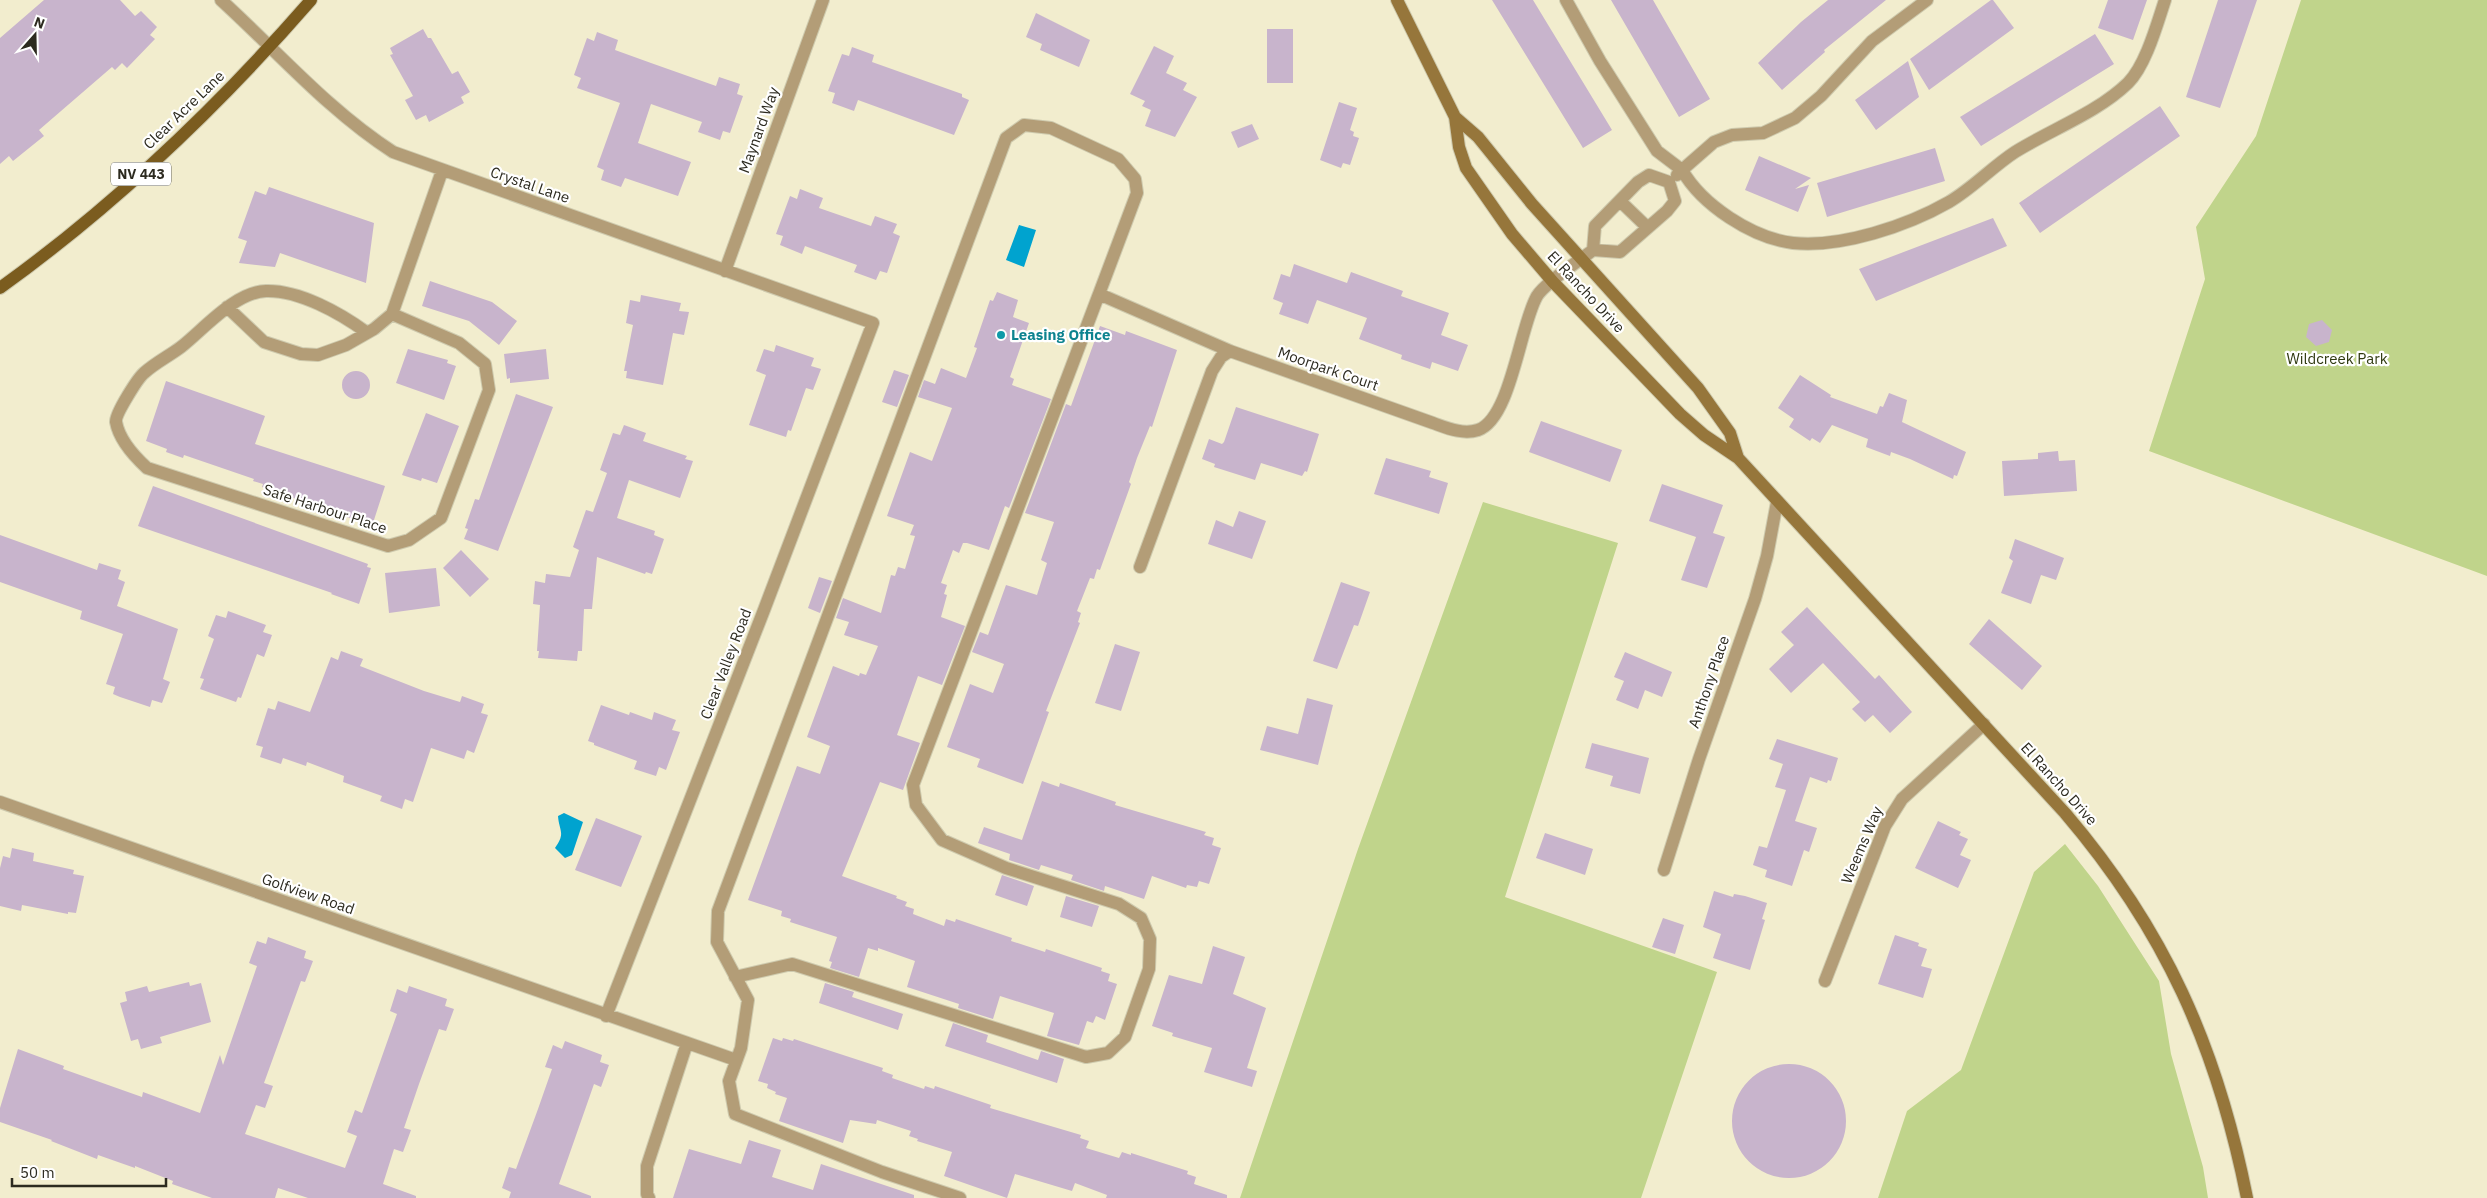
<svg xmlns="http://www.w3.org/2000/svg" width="2487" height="1198" viewBox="0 0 2487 1198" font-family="'IBM Plex Sans',sans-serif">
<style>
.green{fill:#c0d48b}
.water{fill:#00a3cf}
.building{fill:#c8b4cc}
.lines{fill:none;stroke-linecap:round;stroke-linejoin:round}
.street-casing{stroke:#cecaae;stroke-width:14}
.secondary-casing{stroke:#cecaae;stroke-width:14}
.primary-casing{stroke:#cecaae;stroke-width:14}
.street{stroke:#b39d77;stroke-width:12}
.secondary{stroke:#96763b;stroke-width:12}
.primary{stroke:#7b5c1f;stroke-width:12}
.culture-dot{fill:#0f9aa8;stroke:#fff;stroke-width:2}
.labels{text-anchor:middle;stroke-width:4.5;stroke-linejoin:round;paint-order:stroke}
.shield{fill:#fff;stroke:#6b6a62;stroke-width:1}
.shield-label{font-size:14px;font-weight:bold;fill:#2c2a1f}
.street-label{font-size:15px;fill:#2c2a1f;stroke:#fff}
.culture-label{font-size:15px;font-weight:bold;fill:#0d838f;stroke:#fff;text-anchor:start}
.park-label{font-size:15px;fill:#2f3910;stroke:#fff}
</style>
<rect width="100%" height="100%" fill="#f2edce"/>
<path class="green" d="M2301 0H2487V576L2149 451 2205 279 2196 227 2256 136Z
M1483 502 1618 543 1505 897 1717 972 1641 1198H1240L1358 849Z
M2065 844 2098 886 2159 981 2171 1054 2203 1167 2208 1198H1878L1907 1111 1961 1070 2034 872Z"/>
<path class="water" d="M1019 225 1036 230 1024 267 1006 260Z
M564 813 583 822 572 855 565 858 555 848C566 833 559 831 558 816Z"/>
<path class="building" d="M44 0H120L135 16 141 11 157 27 150 35 155 39 127 68 122 63 115 70 112 67 39 130 44 136 13 161 9 156 0 164V38Z
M1492 0H1533L1612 130 1583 148Z
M1611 0H1653L1710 99 1679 117Z
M1828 0H1886L1824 50 1825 52 1782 90 1758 63 1801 22Z
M1991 0H1993L2014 28 1929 90 1910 59Z
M2108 0H2147L2133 40 2098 28Z
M2218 0H2257L2220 108 2186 97Z
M1036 13 1090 40 1079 67 1040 50 1042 44 1026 37Z
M423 29 428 38H431L452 74 458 71 470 92 461 97 464 103 429 122 426 115 416 120 405 100 413 96 390 55 393 54 390 48Z
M1267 29H1293V83H1267Z
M597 32 618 40 615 50 651 63 716 86 719 77 740 84 737 94 743 96 730 133 723 131 720 140 698 132 702 122 651 104 638 143 691 162 678 196 625 178 621 187 601 180 604 170 597 167 620 103 577 88 581 78 574 75 587 38 594 41Z
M2095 34 2114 64 1981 146 1960 117Z
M1154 46 1174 56 1166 73 1187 83 1183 90 1197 97 1175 137 1145 126 1151 110 1142 106 1145 101 1130 94Z
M852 47 874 55 872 62 962 94V97L969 100 954 135 858 100 854 111 832 103 835 93 828 91 831 83 842 54 849 56Z
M1908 61 1919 97 1876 130 1855 100Z
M1339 102 1357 108 1350 130 1354 132 1353 136 1359 138 1350 165 1343 163 1341 168 1320 160Z
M2160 106 2180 136 2040 233 2019 203Z
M1252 124 1259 139 1238 148 1231 132Z
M1935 148 1945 181 1827 217 1817 183Z
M1759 156 1811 178 1795 189 1809 185 1798 212 1745 190Z
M269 187 374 223 366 283 280 253 275 267 239 263 247 241 238 238 255 191 266 195Z
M800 189 823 198 819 208 871 226 875 216 897 224 893 233 900 236 887 273 880 271 876 280 854 272 857 265 821 252 805 246 802 254 780 245 783 236 776 234 790 196 797 199Z
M1993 218 2007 246 1876 301 1859 269Z
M1294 264 1347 283 1351 272 1403 291 1401 296 1449 313 1441 335 1468 345 1458 371 1432 362 1430 369 1401 359 1402 355 1359 339 1367 318 1317 300 1308 324 1279 314 1283 303 1273 299 1281 274 1290 277Z
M430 281 492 302 517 321 499 345 469 321 422 306Z
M997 292 1018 300 1013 317 1029 323 1010 377 1014 379 1012 385 1051 399 1009 508 1005 506 989 550 967 543H963L959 553 953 550 941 583 947 585 944 594 947 595 941 617 965 626 942 685 918 676 897 735 920 743 903 790 880 782 842 876 897 896 896 898 907 902 905 906 914 909 913 914 944 926 946 919 955 922 956 919 1012 938 1011 941 1045 952 1046 949 1102 968 1101 971 1110 974 1108 981 1117 984 1105 1020 1096 1016 1093 1023 1087 1021 1079 1045 1047 1036 1054 1013 1000 996 993 1019 958 1008 959 1004 907 987 915 961 878 948V951L868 948 859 977 830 968 832 962 829 961 837 937 790 922 791 919 781 916 782 911 748 900 797 766 820 774 830 746 807 737 833 666 859 676 860 673 866 675 878 646 844 635 849 622 836 618 843 598 881 613 891 575 895 576 898 567 905 569 915 536 910 535 914 525 887 516 910 452 932 461 952 408 918 397 924 380 935 384 941 368 966 378 977 348 974 347 990 300 993 301Z
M641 295 681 303 679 311 689 312 684 335 673 333 663 385 626 378 627 371H624L633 325 626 323 630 300 640 302Z
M2322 320 2332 330 2329 342 2316 346 2306 337 2309 324Z
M1100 326 1125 335 1126 331 1177 350 1152 427 1150 426 1137 458 1129 482 1131 484 1100 570 1097 569 1094 579 1090 578 1077 611 1081 613 1078 622 1080 623 1046 711 1049 712 1023 784 977 767 980 759 947 747 970 684 993 693 1004 664 972 652 980 632 988 635 1006 585 1037 595 1047 563 1041 560 1054 522 1025 513 1066 404 1071 406Z
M776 345 814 358 811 366 821 369 813 390 806 388 791 431 788 430 786 437 749 425 766 375 756 371 764 349 774 352Z
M408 349 448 360 447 363 456 366 444 400 396 383Z
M546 349 549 379 510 383V378L507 379 504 354Z
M894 370 909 375 897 407 882 402Z
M342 385a14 14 0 1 1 28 0a14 14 0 1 1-28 0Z
M1800 375 1831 395 1830 397 1877 414 1880 406 1883 407 1889 393 1907 400 1902 422 1966 452 1957 476 1954 475 1953 479 1910 459 1891 452 1890 456 1866 447 1868 439 1832 425 1820 443 1812 438 1810 441 1789 427 1794 419 1778 408Z
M166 381 265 416 255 444 385 486 373 523 368 521 367 524 282 494 262 487 263 484 253 481 254 479 184 455 183 458 166 452 167 449 146 441Z
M516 394 553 407 498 551 464 539 468 529 465 528 475 499 479 500Z
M1236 407 1319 434 1307 472 1305 471 1302 476 1261 463 1255 480 1214 467 1215 464 1202 459 1209 439 1222 444 1224 442Z
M426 413 459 426 437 483 422 478 421 481 402 475Z
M1541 421 1622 450 1610 482 1529 452Z
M624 425 646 433 643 441 687 456 685 459 693 461 680 498 629 480 617 518 655 531 654 535 664 539 652 574 646 572 645 574 597 557 592 609H584L582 651H578L577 661 538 658 539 651H537L540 605 533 604 535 581 545 583 546 574 570 577 579 550 573 547 586 510 593 512 607 473 600 470 613 433 620 435Z
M2058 451 2059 461 2075 460 2077 491 2004 496 2002 461 2038 459V453Z
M1386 458 1431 471 1429 477 1448 483 1439 514 1374 494Z
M1662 484 1723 505 1713 533 1725 537 1707 588 1681 580 1696 537 1649 521Z
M153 486 368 564 367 567 371 568 359 604 331 594 332 593 138 526Z
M1239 511 1266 521 1252 559 1208 544 1216 520 1233 527Z
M0 535 97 570 99 563 121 570 118 579 125 582 117 606 178 629 163 679 170 682 162 703 152 700 150 707 120 697 113 694 115 687 106 684 123 634 80 619 82 611 0 582Z
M2015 539 2064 558 2056 580 2041 575 2031 604 2001 593 2013 561 2009 558Z
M461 550 489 579 470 597 443 568Z
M436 568 440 606 389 613 385 573Z
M819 577 832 581 820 613 808 608Z
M1341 582 1370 592 1358 626 1354 625 1337 669 1313 661Z
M1807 607 1875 679 1879 675 1912 712 1890 733 1873 715 1865 722 1852 709 1860 702 1823 663 1791 693 1769 669 1794 645 1781 632Z
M228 611 266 625 263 632 272 635 264 657 257 654 241 698 238 697 236 702 200 689 204 679 200 678 214 639 208 636 216 615 226 618Z
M1989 619 2042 666 2022 690 1969 644Z
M1115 644 1140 652 1121 711 1095 703Z
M341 651 363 659 360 666 424 691 460 702 462 696 484 704 481 713 488 715 474 753 467 750 464 759 431 748 413 802 405 799 402 809 380 801 382 796 343 782 344 776 307 762 306 766 283 758 281 764 260 757 263 747 256 745 268 708 275 710 278 701 310 712 331 657 338 660Z
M1625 652 1672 672 1662 697 1645 690 1638 709 1616 700 1624 681 1614 677Z
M1307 698 1333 705 1318 765 1260 750 1267 726 1298 734Z
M601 705 629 715 630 712 652 720 654 712 676 720 672 730 680 732 666 770 659 767 656 776 634 769 637 761 594 745V743L588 741Z
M1777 739 1838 758 1831 781 1828 780 1827 783 1810 777 1795 821 1817 828 1809 852 1804 850 1792 886 1765 877 1767 870 1753 865 1759 846 1767 848 1786 790 1775 787 1783 764 1769 759Z
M1592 743 1649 758 1640 794 1610 786 1613 776 1585 768Z
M1042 781 1059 787 1060 783 1116 802 1115 805 1206 832 1204 835 1214 838 1212 845 1221 848 1209 884 1199 881 1197 887 1187 885 1186 888 1152 876 1144 899 1105 886 1104 891 1071 880 1073 875 1041 865 1039 870 1009 860 1010 854 978 843 984 827 1022 840Z
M596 818 642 836 621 887 575 870Z
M1938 821 1961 832 1959 835 1968 839 1960 855 1971 860 1958 888 1915 868Z
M1545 833 1593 849 1585 875 1536 858Z
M12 848 34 853 33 861 74 870 73 874 84 876 76 913 68 912V914L22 905 21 911 0 906V868L3 856 10 858Z
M1002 875 1034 886 1027 906 995 895Z
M1714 891 1733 897 1734 894 1745 896 1767 903 1762 919 1765 920 1750 970 1713 958 1721 934 1703 927Z
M1066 896 1099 906 1092 927 1060 917Z
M1663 918 1684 925 1675 954 1652 947Z
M1895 935 1919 943 1918 946 1927 949 1921 966 1932 969 1923 998 1878 984Z
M268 937 306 951 304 958 313 961 305 982 301 981 264 1083 273 1086 265 1108 256 1105 245 1134 345 1168 357 1136 347 1132 355 1110 362 1113 397 1014 390 1011 397 989 407 993 409 986 447 999 445 1006 454 1009 446 1031 439 1029 419 1084 404 1128 411 1130 403 1152 394 1149 383 1184 416 1196V1198H308L278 1188 275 1198H212L172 1184 173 1181 135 1166V1168L98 1155 97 1159 51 1141 52 1140 0 1122V1108L18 1049 64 1066 63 1069 142 1097 143 1092 200 1113 220 1055 223 1065 257 966 249 963 257 941 266 944Z
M1213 946 1245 957 1233 994 1266 1008 1247 1068 1257 1071 1252 1087 1204 1072 1212 1048 1172 1036 1173 1033 1152 1026 1169 975 1202 984Z
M189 982 190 986 201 983 211 1022 160 1037 162 1043 141 1049 138 1039 131 1041 120 1003 127 1001 125 992 147 986 149 992Z
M825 983 854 992 852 997 903 1014 898 1030 819 1003Z
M953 1023 988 1035 986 1042 1038 1060 1041 1051 1064 1059 1057 1083 945 1046Z
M773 1038 782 1041 783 1038 793 1041 794 1039 883 1068 882 1071 893 1075 892 1078 924 1089 925 1086 934 1089 935 1086 991 1105 990 1108 1081 1135 1080 1138 1089 1141 1086 1148 1119 1158 1122 1152 1131 1155V1153L1188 1171 1187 1174 1196 1177 1194 1184 1227 1195V1198H1106L1107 1195 1075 1183 1072 1191 1015 1174 1007 1198 944 1176 952 1152 917 1141 918 1139 909 1136 911 1131 877 1120 876 1124 850 1120 843 1143 779 1121 787 1098 775 1094 776 1092 767 1088 768 1084 758 1081Z
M565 1041 602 1055 600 1062 609 1065 601 1087 594 1084 559 1184 591 1196V1198H509L511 1192 502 1188 509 1167 516 1169 538 1109 552 1069 545 1067 553 1045 562 1049Z
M1732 1121a57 57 0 1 1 114 0a57 57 0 1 1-114 0Z
M749 1140 781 1150 772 1177 813 1190 821 1164 914 1195V1198H673L689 1149 741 1164Z"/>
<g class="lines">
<g class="street-casing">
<path id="street" d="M221 0C277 51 329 111 393 152L873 323 764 610 606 1016
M1566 0 1600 61 1657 151 1682 170 1677 175
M1927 0 1872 41 1821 96 1795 118 1763 133 1732 135 1714 142 1682 170C1702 205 1752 238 1793 243 1841 248 1907 226 1949 202 1973 188 1992 167 2015 152 2052 129 2097 113 2128 83 2146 65 2157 24 2165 0
M1620 201 1647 227
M1593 250 1620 252 1667 211 1675 201 1669 182
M725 271 823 0
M227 307 264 342 301 354 318 355 346 345 374 329 392 314 442 171
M366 332C340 313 299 290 266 291 235 292 204 329 181 347 169 356 155 363 144 373 138 378 115 414 116 422 119 439 135 457 147 468L388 546 409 540 441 518 489 390 485 364 459 343 392 314
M1140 567 1212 371 1221 357 1230 351 1433 423C1447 428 1463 435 1478 430 1511 419 1520 325 1537 296 1545 283 1579 261 1593 250L1595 226 1638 182 1649 175 1669 182
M0 802 736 1060
M1664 870 1699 759 1755 599 1767 556 1777 502
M735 977 792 964 1086 1057 1108 1053 1125 1037 1149 969 1150 939 1141 918 1119 904 1006 868 942 840 916 805 913 785 1099 294
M1825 981 1885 826 1902 799 1984 724
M649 1198 647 1194V1166L687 1043
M960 1198 882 1172 735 1114 729 1081 741 1048 748 1000 717 942 718 911 1006 138 1024 125 1051 128 1118 159 1135 179 1137 193 1099 294 1230 351"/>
</g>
<g class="secondary-casing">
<path id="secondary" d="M1397 0 1455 117 1478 137 1532 204 1698 388 1730 433 1738 458
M1455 117 1459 147 1466 168 1512 234 1553 282 1680 414 1704 435 1738 458 2065 813C2165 930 2217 1047 2247 1198"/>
</g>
<g class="primary-casing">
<path id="primary" d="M0 288C115 205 218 107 311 0"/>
</g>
<use href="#street" class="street"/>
<use href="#secondary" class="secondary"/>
<use href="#primary" class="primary"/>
</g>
<circle class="culture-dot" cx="1001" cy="335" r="5"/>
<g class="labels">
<rect class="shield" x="111" y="162.5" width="60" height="23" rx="4"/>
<g class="shield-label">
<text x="141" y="179">NV 443</text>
</g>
<g class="street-label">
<text transform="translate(184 110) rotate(-44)" y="5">Clear Acre Lane</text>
<text transform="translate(759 130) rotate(-70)" y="5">Maynard Way</text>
<text transform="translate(530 185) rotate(19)" y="5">Crystal Lane</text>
<text transform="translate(1586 292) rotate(47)" y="5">El Rancho Drive</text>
<text transform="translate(1328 369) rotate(19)" y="5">Moorpark Court</text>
<text transform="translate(325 509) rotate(18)" y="5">Safe Harbour Place</text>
<text transform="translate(726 664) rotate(-69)" y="5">Clear Valley Road</text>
<text transform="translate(1709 682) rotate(-71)" y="5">Anthony Place</text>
<text transform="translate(2059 784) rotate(48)" y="5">El Rancho Drive</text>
<text transform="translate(1862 845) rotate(-67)" y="5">Weems Way</text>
<text transform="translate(308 894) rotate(19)" y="5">Golfview Road</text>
</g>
<g class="culture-label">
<text x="1011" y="340">Leasing Office</text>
</g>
<g class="park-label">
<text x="2337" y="364">Wildcreek Park</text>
</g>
</g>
<g transform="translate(35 35) rotate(20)" stroke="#ffffff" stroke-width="4" paint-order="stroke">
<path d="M0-4L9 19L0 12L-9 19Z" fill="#2c2a1f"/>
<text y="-8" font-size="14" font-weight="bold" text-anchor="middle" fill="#2c2a1f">N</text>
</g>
<path d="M12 1178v8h154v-8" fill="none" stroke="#2c2a1f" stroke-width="2.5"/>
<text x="20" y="1178" font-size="15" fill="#2c2a1f" stroke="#ffffff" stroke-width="4" paint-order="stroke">50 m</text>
</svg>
